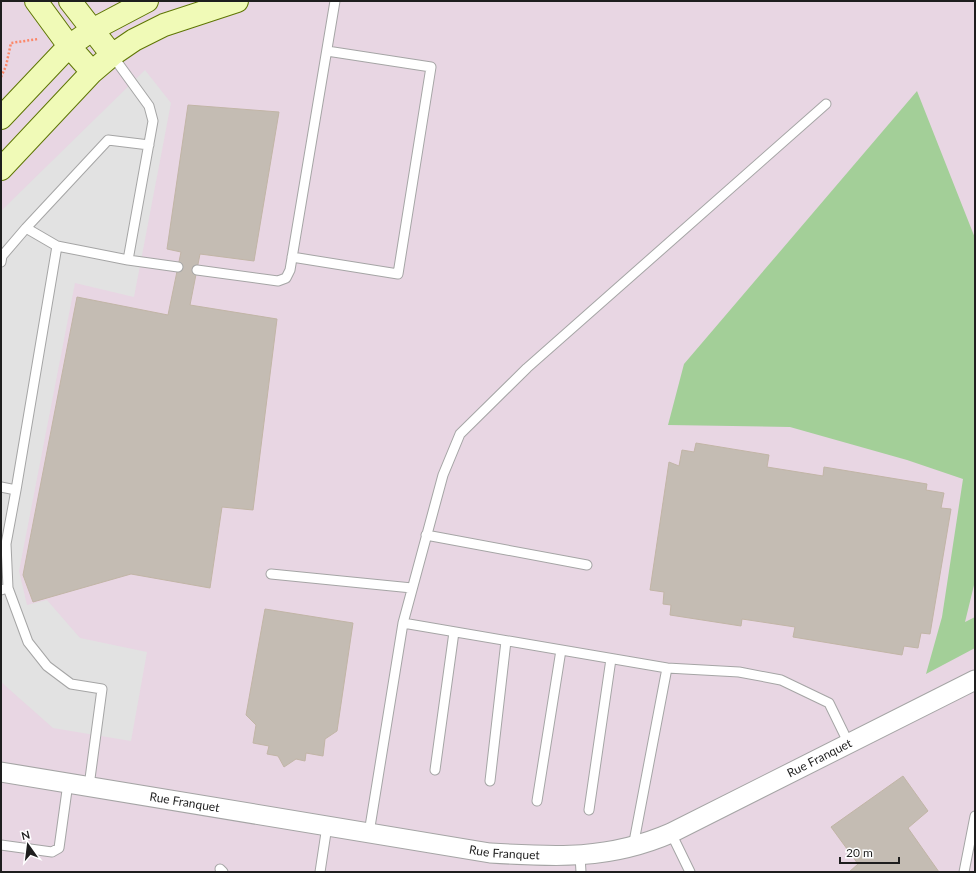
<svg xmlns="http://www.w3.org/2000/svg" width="976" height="873" viewBox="0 0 976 873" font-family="Lato,sans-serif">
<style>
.industrial{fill:#e8d6e3}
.forest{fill:#a3cf98}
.parking{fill:#e2e2e2}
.building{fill:#c4bcb3;stroke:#c1b5a6}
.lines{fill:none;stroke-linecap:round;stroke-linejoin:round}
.lane-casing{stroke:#a5a5a5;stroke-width:11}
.street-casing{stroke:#a5a5a5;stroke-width:21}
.secondary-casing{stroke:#5e7604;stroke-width:24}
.path{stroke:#fb8769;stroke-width:2.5;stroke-dasharray:2 2;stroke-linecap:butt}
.lane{stroke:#fff;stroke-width:9}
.street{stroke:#fff;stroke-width:19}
.secondary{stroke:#f0fab7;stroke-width:22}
.labels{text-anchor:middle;stroke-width:3;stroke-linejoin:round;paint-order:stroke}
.street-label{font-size:12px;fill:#1e1e1e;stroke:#fff}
</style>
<rect width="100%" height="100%" fill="#efece4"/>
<path class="industrial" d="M1 1H975V872H1Z"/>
<path class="forest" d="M917 91 975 238V581L965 622 975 617V648L926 674 942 617 963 479 907 460 790 427 668 425 684 364Z"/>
<path class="parking" d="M145 70 171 103 134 297 75 283 19 571 27 605 47 600 80 638 147 652 131 741 53 728 1 682V211Z"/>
<path class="building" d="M188 105 279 112 254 261 200 254 190 305 277 319 253 510 222 507 210 588 131 574 33 602 23 575 77 297 168 315 181 252 167 249Z
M696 443 769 455 767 467 823 476 824 467 927 484 926 490 944 493 941 508 951 509 930 634 921 633 918 648 904 646 902 655 793 637 795 627 742 619 741 626 670 615 671 605 663 604 664 592 650 590 669 462 679 466 682 450 694 452Z
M265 609 353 623 337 731 325 739 323 756 306 753 305 761 296 759 284 767 278 756 267 754 269 746 253 743 256 725 246 715Z
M903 776 928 811 908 828 939 872H849L858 864 831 827Z"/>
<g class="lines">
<g class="lane-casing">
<path id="lane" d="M26 228 57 246
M292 257 398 274 431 67 327 51
M128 260 178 267
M1 262 2 256 26 228 108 140 149 145
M197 270 278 281 286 278 290 270 335 1
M1 487 16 490 6 544 8 588
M16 490 57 246 128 260 153 121 149 106 112 55
M426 535 587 565
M271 574 412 588
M1 590 8 588 28 642 47 666 71 684 102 689 89 786
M403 623 443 475 460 434 527 368 826 104
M435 770 454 632
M490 781 506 641
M537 801 561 650
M589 810 611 659
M369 833 403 623 667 668
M671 833 690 872
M1 845 52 852 59 848 68 783
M633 847 667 668 739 672 781 680 829 703 849 744
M580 856 581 872
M220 869 223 872
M320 872 327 826
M964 872 975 816"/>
</g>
<g class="street-casing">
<g id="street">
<path id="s1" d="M1 772 490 853C556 857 609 860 671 833L975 680"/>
</g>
</g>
<g class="secondary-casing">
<path id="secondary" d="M36 1 69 46 92 72
M70 1 112 55
M1 118 69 46 92 30 147 1
M1 169 92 72 112 55 134 40 164 25 237 1"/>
</g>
<path class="path" d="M1 77 6 66 11 43 38 39"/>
<use href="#lane" class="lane"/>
<use href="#street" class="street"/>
<use href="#secondary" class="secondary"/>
</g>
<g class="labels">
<g class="street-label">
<text dy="4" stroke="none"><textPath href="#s1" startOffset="846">Rue Franquet</textPath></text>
<text dy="4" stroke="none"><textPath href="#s1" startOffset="186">Rue Franquet</textPath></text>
<text dy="4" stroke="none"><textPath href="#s1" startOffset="510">Rue Franquet</textPath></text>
</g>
</g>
<rect width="976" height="873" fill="none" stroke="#1e1e1e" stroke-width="4"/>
<g transform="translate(28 845) rotate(346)" stroke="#ffffff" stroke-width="3" paint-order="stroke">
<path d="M0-3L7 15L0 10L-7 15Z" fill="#1e1e1e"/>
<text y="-6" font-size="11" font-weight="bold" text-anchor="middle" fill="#1e1e1e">N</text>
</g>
<path d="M840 857v6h59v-6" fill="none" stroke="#1e1e1e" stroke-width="2"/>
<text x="846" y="857" font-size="12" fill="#1e1e1e" stroke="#ffffff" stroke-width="3" paint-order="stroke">20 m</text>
</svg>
